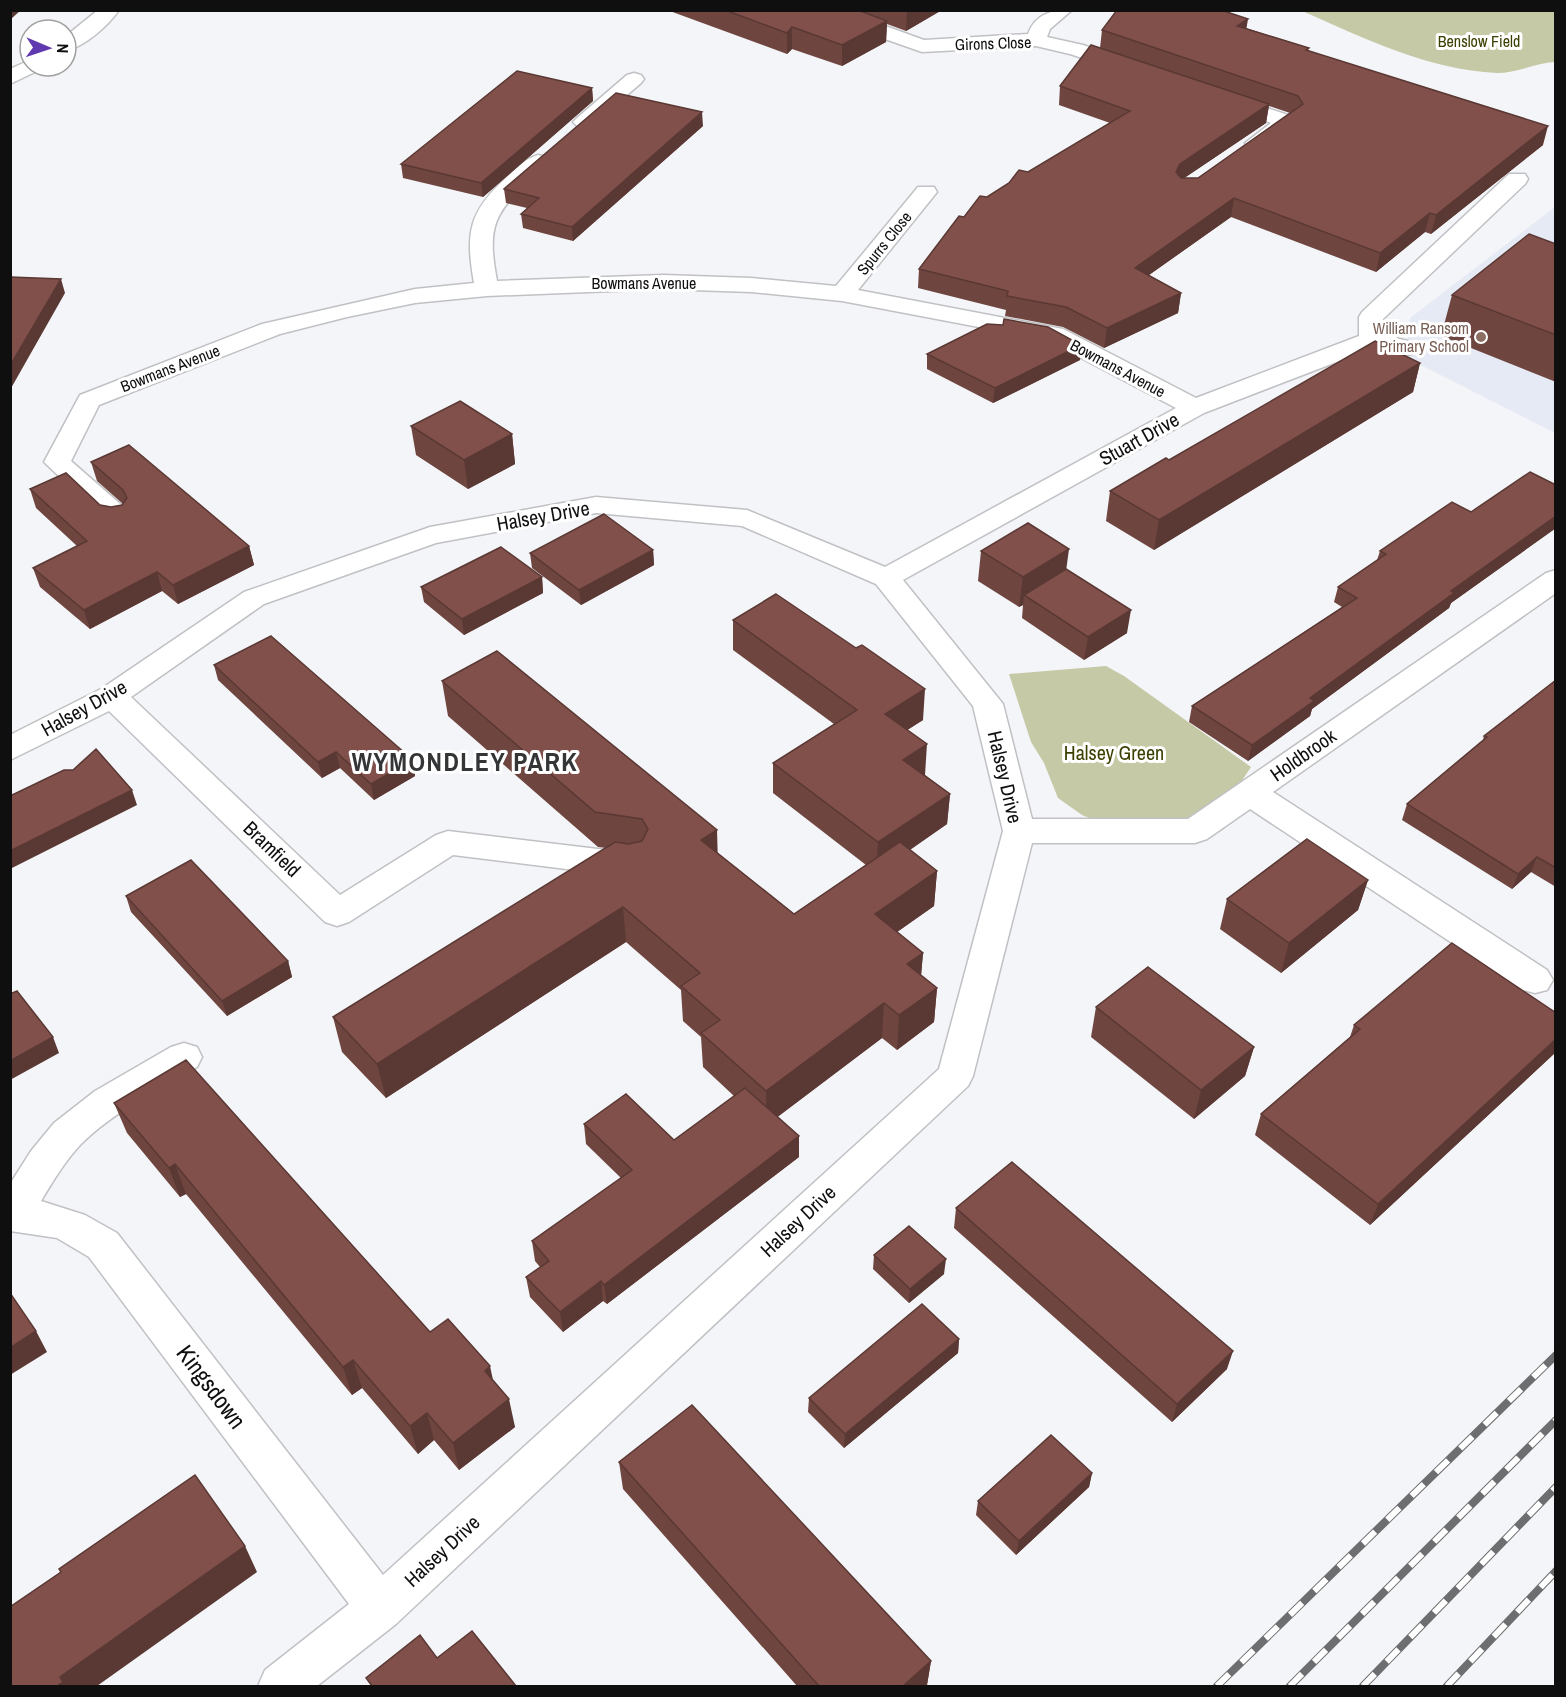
<svg xmlns="http://www.w3.org/2000/svg" width="1566" height="1697" viewBox="0 0 1566 1697" font-family="'Archivo Narrow',sans-serif">
<style>
.built{fill:#e5eaf4}
.green{fill:#c6c9a6}
.lines{fill:none;stroke-linecap:round;stroke-linejoin:round}
.minor-casing{stroke:#c0c1c4;stroke-width:3}
.minor{fill:#fff;fill-rule:evenodd}
.rail-casing{stroke:#6d6e6f;stroke-width:8}
.rail{stroke:#fff;stroke-width:6;stroke-dasharray:17;stroke-linecap:butt}
.wall{fill:#6f4540;fill-rule:evenodd}
.shaded-wall{fill:#5a3834}
.building{fill:#81504b;stroke:#5a3834;stroke-width:1.5}
.education-dot{fill:#8d6e63;stroke:#fff;stroke-width:2}
.labels{text-anchor:middle;stroke-width:6;stroke-linejoin:round;paint-order:stroke}
.far-park-label{font-size:16px;fill:#3c3e00;stroke:#fff}
.far-street-label{font-size:16px;fill:#0f0f10;stroke:#fff}
.far-education-label{font-size:16px;fill:#785e54;stroke:#fff;text-anchor:end}
.street-label{font-size:20px;fill:#0f0f10;stroke:#fff}
.park-label{font-size:20px;fill:#3c3e00;stroke:#fff}
.near-street-label{font-size:24px;fill:#0f0f10;stroke:#fff}
.district-label{font-size:26px;font-weight:bold;letter-spacing:1.5px;fill:#343537;stroke:#fff}
</style>
<rect width="100%" height="100%" fill="#f4f5f8"/>
<path class="built" d="M1555 207V433L1405 357 1410 318Z"/>
<path class="green" d="M1302 11H1555V62C1536 63 1516 73 1497 73 1428 70 1364 38 1302 11Z
M1106 666 1124 676 1251 767 1235 791 1191 818 1145 823H1102L1082 815 1058 798 1044 763 1031 742 1009 674Z"/>
<g class="lines">
<g class="minor-casing">
<path id="minor" d="M98 10H119C108 26 85 46 66 51V36Z
M812 10H841L924 40 1028 34C1036 13 1052 10 1072 10L1050 29 1047 37 1083 45 1135 63 1138 67 1135 71 1128 73 1070 54 1036 46 922 52 814 14Z
M30 60V66H42L39 70 10 84V69Z
M634 73 641 75 644 79 641 83 591 126H577L573 122 577 118 627 75Z
M1225 94 1294 117 1298 121 1264 148H1248L1245 143 1271 123 1218 104 1215 100 1218 96Z
M538 155 546 157 549 162C543 171 533 177 525 185 489 217 489 236 497 281L663 275 751 278 836 286 918 187H934L937 192 858 290 1063 329 1196 398 1359 336V317L1362 312 1509 174H1525L1528 179 1525 184 1383 319V335L1416 343 1419 348 1416 353 1407 355 1373 348 1204 413 903 580 1003 704 1032 819H1188L1546 573 1556 570V593L1273 792 1547 970 1553 980 1547 990 1535 993 1523 990 1250 809 1207 839 1195 843H1032L973 1076 968 1086 396 1624 317 1686H258L265 1670 349 1604 89 1257 57 1238 10 1231V1184L31 1151 54 1123 95 1091 171 1047 184 1043 197 1047 202 1057 197 1067C158 1091 114 1111 81 1144 65 1161 53 1181 41 1201L85 1215 117 1233 383 1575 939 1069 1003 831 973 706 876 584 742 526 596 513 436 543 264 604 131 697 340 895 436 835 448 831 631 853 643 856 648 865 643 874 631 877 453 855 349 922 337 926 325 922 109 711 10 760V735L101 689 244 592 430 527 596 497 747 510 885 567 1176 408 1047 340 842 301 751 292 663 289 487 296 415 303 347 317 280 334 99 405 71 461 127 510 131 516 127 522 117 524 107 522 44 462 80 395 262 324 415 289 474 283C465 232 469 211 508 176 517 168 526 158 538 155Z"/>
</g>
<use href="#minor" class="minor"/>
<g class="rail-casing">
<path id="rail" d="M1217 1686 1556 1355
M1290 1686 1556 1420
M1363 1686 1556 1487
M1447 1686 1556 1571"/>
</g>
<use href="#rail" class="rail"/>
</g>
<path class="wall" d="M667 10H942L906 31 887 24 886 42 842 66 792 49 787 54Z
M1246 28 1309 48 1308 51 1543 145 1431 234 1425 232 1376 272 1231 217 1149 275 1181 293 1178 313 1104 348 1063 327 1005 316 1006 310 918 288 919 269 964 217 987 197 1110 123 1059 105 1060 86 1100 48 1102 30ZM1269 106 1290 113 1198 178H1184L1266 123Z
M592 88 593 101 483 197 403 178 401 164Z
M703 126 573 241 523 228 521 214 527 208 506 203 504 189Z
M1556 244V382L1441 336 1452 295Z
M927 354 1080 360 993 403 927 369Z
M1420 363 1413 392 1154 550 1106 521 1110 491 1169 460Z
M411 426 512 434 515 464 468 489 416 455Z
M91 462 249 546 254 565 178 604 162 591 90 629 40 587 33 568 77 546 36 508 30 489 111 507 122 505 123 504 97 481Z
M1556 485V528L1451 603 1449 608 1312 709 1310 716 1248 761 1189 722 1192 706 1342 607 1334 602 1338 587 1377 560 1380 551 1471 512Z
M653 550 654 565 581 605 532 568 530 553Z
M981 551 1066 569 1127 633 1084 660 1022 618 1023 605 1019 607 978 581Z
M542 577 543 593 464 635 424 602 421 587Z
M733 620 923 720 907 730 925 775 950 794 947 824 910 850 937 871 934 906 897 932 923 953 921 975 937 988 934 1022 897 1050 882 1038 777 1117 799 1136V1157L607 1304 603 1301 563 1332 530 1297 526 1277 540 1267 535 1261 532 1241 621 1178 586 1144 584 1124 674 1140 734 1096 703 1067 701 1037 683 1021 681 990 626 942 386 1098 342 1052 333 1017 606 848 598 847 448 716 442 681 718 853 794 914 866 865 773 793V763L834 724 733 650Z
M214 665 413 760 415 776 374 800 340 768 322 778 218 680Z
M1556 680V887L1531 872 1512 889 1402 820 1407 804 1483 740 1484 736Z
M1368 880 1358 910 1281 973 1220 929 1227 899Z
M126 896 288 961 292 977 227 1016 131 912Z
M1096 1007 1254 1047 1245 1076 1194 1119 1091 1037Z
M1556 1013V1052L1370 1225 1255 1135 1261 1114 1350 1037 1354 1025Z
M114 1103 430 1332 493 1380 515 1427 459 1470 434 1440 418 1454 362 1388 352 1395 186 1194 180 1197 127 1133Z
M956 1208 1227 1369 1172 1422 954 1228Z
M874 1255 944 1274 909 1303 873 1269Z
M959 1339 958 1353 844 1448 808 1412 809 1398Z
M619 1462 931 1661 927 1685 926 1686H797L623 1489Z
M1092 1473 1089 1487 1016 1555 976 1515 978 1501Z"/>
<path class="shaded-wall" d="M10 10H21L11 19Z
M907 10H942L906 31Z
M1248 19 1245 37 1237 26Z
M887 21 886 42 842 66V45Z
M792 27V49L787 54V33Z
M592 88 593 101 483 197 481 183Z
M1269 104 1266 123 1177 183 1176 172 1180 164Z
M702 112 703 126 573 241 572 227Z
M1548 126 1543 145 1431 234 1436 215Z
M1234 198 1231 217 1132 287 1135 268Z
M1430 213 1425 232 1376 272 1380 253Z
M61 279 65 293 10 390V366Z
M1181 293 1178 313 1104 348 1107 328Z
M1081 345 1080 360 993 403 995 388Z
M1420 363 1413 392 1154 550 1159 520Z
M512 434 515 464 468 489 464 460Z
M1556 516V528L1451 603 1449 608 1312 709 1310 716 1248 761 1252 745 1310 698 1451 591Z
M249 546 254 565 178 604 173 585Z
M1069 549 1065 579 1024 595 1023 605 1019 607 1023 577Z
M653 550 654 565 581 605 579 590Z
M157 572 162 591 90 629 84 610Z
M542 577 543 593 464 635 462 619Z
M1131 610 1127 633 1084 660 1088 637Z
M925 689 923 720 884 745 885 714Z
M927 744 925 775 902 790 903 760Z
M336 752 340 768 322 778 318 762Z
M413 760 415 776 374 800 371 784Z
M132 790 137 805 10 869V851Z
M950 794 947 824 876 873 878 842Z
M717 830 718 865 701 840Z
M1537 857 1531 872 1512 889 1518 874Z
M937 871 934 906 873 949 875 914Z
M1368 880 1358 910 1281 973 1289 943Z
M623 907 626 942 386 1098 377 1064Z
M923 953 920 988 907 964Z
M288 961 292 977 227 1016 222 1001Z
M937 988 934 1022 897 1050 899 1015Z
M884 1003 882 1038 767 1125 766 1091Z
M53 1037 59 1053 10 1080V1061Z
M1556 1039V1052L1370 1225 1378 1204Z
M1254 1047 1245 1076 1194 1119 1201 1090Z
M799 1136V1157L607 1304 604 1285Z
M175 1164 186 1194 180 1197 169 1168Z
M946 1259 944 1274 909 1303 910 1289Z
M601 1281 603 1301 563 1332 560 1312Z
M36 1331 47 1352 10 1375V1348Z
M959 1339 958 1353 844 1448 845 1434Z
M1233 1351 1227 1369 1172 1422 1177 1404Z
M353 1360 362 1388 352 1395 343 1367Z
M490 1366 496 1394 485 1371Z
M509 1399 515 1427 459 1470 453 1443Z
M427 1413 434 1440 418 1454 410 1426Z
M1092 1473 1089 1487 1016 1555 1019 1541Z
M245 1546 257 1572 97 1686H57L60 1677Z
M931 1661 927 1685 926 1686H903Z"/>
<path class="building" d="M725 10H858L887 21 842 45 792 27 787 33Z
M1117 10H1221L1248 19 1237 26 1309 48 1306 50 1548 126 1436 215 1430 213 1380 253 1234 198 1135 268 1181 293 1107 328 1066 307 1007 296 1008 291 919 269 959 216 964 217 980 196 987 197 1009 183 1019 170 1028 172 1130 111 1060 86 1091 45 1269 104 1180 164 1176 172 1181 178H1198L1303 104 1298 96 1102 30Z
M517 71 592 88 481 183 401 164Z
M616 93 702 112 572 227 521 214 539 198 504 189Z
M1529 234 1556 244V335L1452 295Z
M10 277 61 279 10 366Z
M1004 319 1048 327 1081 345 995 388 927 354 987 324 1003 325Z
M1375 341 1420 363 1159 520 1110 491 1166 458 1169 460Z
M460 401 512 434 464 460 411 426Z
M129 445 249 546 173 585 157 572 84 610 33 568 87 541 30 489 66 473 100 505 111 507 122 505 127 498 123 490 91 462Z
M1530 472 1556 485V516L1451 591 1454 593 1310 698 1314 701 1252 745 1192 706 1357 598 1338 587 1386 554 1380 551 1452 502 1471 512Z
M604 514 653 550 579 590 530 553Z
M1028 523 1069 549 1023 577 981 551Z
M501 547 542 577 462 619 421 587Z
M1066 569 1131 610 1088 637 1024 595Z
M776 594 856 648 862 645 925 689 885 714 927 744 903 760 950 794 878 842 773 763 857 710 733 620Z
M271 636 413 760 371 784 336 752 318 762 214 665Z
M497 651 717 830 701 840 794 914 900 842 937 871 875 914 923 953 907 964 937 988 899 1015 884 1003 766 1091 701 1033 720 1020 681 986 700 973 623 907 377 1064 333 1017 615 842 629 844 642 841 648 829 642 819 595 812 442 681Z
M1556 680V868L1537 857 1518 874 1407 804 1487 737 1484 736Z
M96 749 132 790 10 851V796L64 770H73Z
M1307 839 1368 880 1289 943 1227 899Z
M191 860 288 961 222 1001 126 896Z
M1452 943 1556 1013V1039L1378 1204 1261 1114 1360 1029 1354 1025Z
M1148 967 1254 1047 1201 1090 1096 1007Z
M17 991 53 1037 10 1061V994Z
M186 1060 430 1332 448 1319 490 1366 485 1371 509 1399 453 1443 427 1413 410 1426 353 1360 343 1367 175 1164 169 1168 114 1103Z
M745 1088 799 1136 604 1285 601 1281 560 1312 526 1277 549 1261 532 1241 632 1170 584 1124 626 1094 674 1140Z
M1012 1162 1233 1351 1177 1404 956 1208Z
M909 1226 946 1259 910 1289 874 1255Z
M10 1293 36 1331 10 1348Z
M922 1304 959 1339 845 1434 809 1398Z
M692 1405 931 1661 903 1686H819L619 1462Z
M1051 1435 1092 1473 1019 1541 978 1501Z
M195 1475 245 1546 60 1677 63 1682 57 1686H10V1607L61 1572 59 1569Z
M472 1631 516 1686H372L366 1678 420 1635 437 1658Z"/>
<circle class="education-dot" cx="1481" cy="337" r="6"/>
<g class="labels">
<g class="far-park-label">
<text x="1479" y="47">Benslow Field</text>
</g>
<g class="far-street-label">
<text transform="translate(993 43) rotate(-2)" y="6">Girons Close</text>
<text transform="translate(884 243) rotate(-51)" y="6">Spurrs Close</text>
<text x="644" y="289">Bowmans Avenue</text>
<text transform="translate(170 368) rotate(-21)" y="6">Bowmans Avenue</text>
<text transform="translate(1118 368) rotate(28)" y="6">Bowmans Avenue</text>
</g>
<g class="far-education-label">
<text x="1469" y="334">William Ransom<tspan x="1469" dy="18">Primary School</tspan></text>
</g>
<g class="street-label">
<text transform="translate(1139 439) rotate(-29)" y="7">Stuart Drive</text>
<text transform="translate(543 516) rotate(-10)" y="7">Halsey Drive</text>
<text transform="translate(84 708) rotate(-29)" y="7">Halsey Drive</text>
<text transform="translate(1303 755) rotate(-35)" y="7">Holdbrook</text>
<text transform="translate(1005 777) rotate(77)" y="7">Halsey Drive</text>
<text transform="translate(272 849) rotate(44)" y="7">Bramfield</text>
<text transform="translate(798 1221) rotate(-43)" y="7">Halsey Drive</text>
<text transform="translate(442 1551) rotate(-43)" y="7">Halsey Drive</text>
</g>
<g class="park-label">
<text x="1114" y="760">Halsey Green</text>
</g>
<g class="near-street-label">
<text transform="translate(211 1387) rotate(53)" y="8">Kingsdown</text>
</g>
<g class="district-label">
<text x="465" y="771">WYMONDLEY PARK</text>
</g>
</g>
<rect width="1566" height="1697" fill="none" stroke="#0f0f10" stroke-width="24"/>
<g transform="translate(48 48) rotate(92)"><circle r="28" fill="#ffffff" stroke="#9f9f9f" stroke-width="1.5"/>
<path d="M0-4.5L10 22L0 15L-10 22Z" fill="#6038b0"/>
<text y="-9" font-size="16" font-weight="bold" text-anchor="middle" fill="#0f0f10">N</text>
</g>
</svg>
